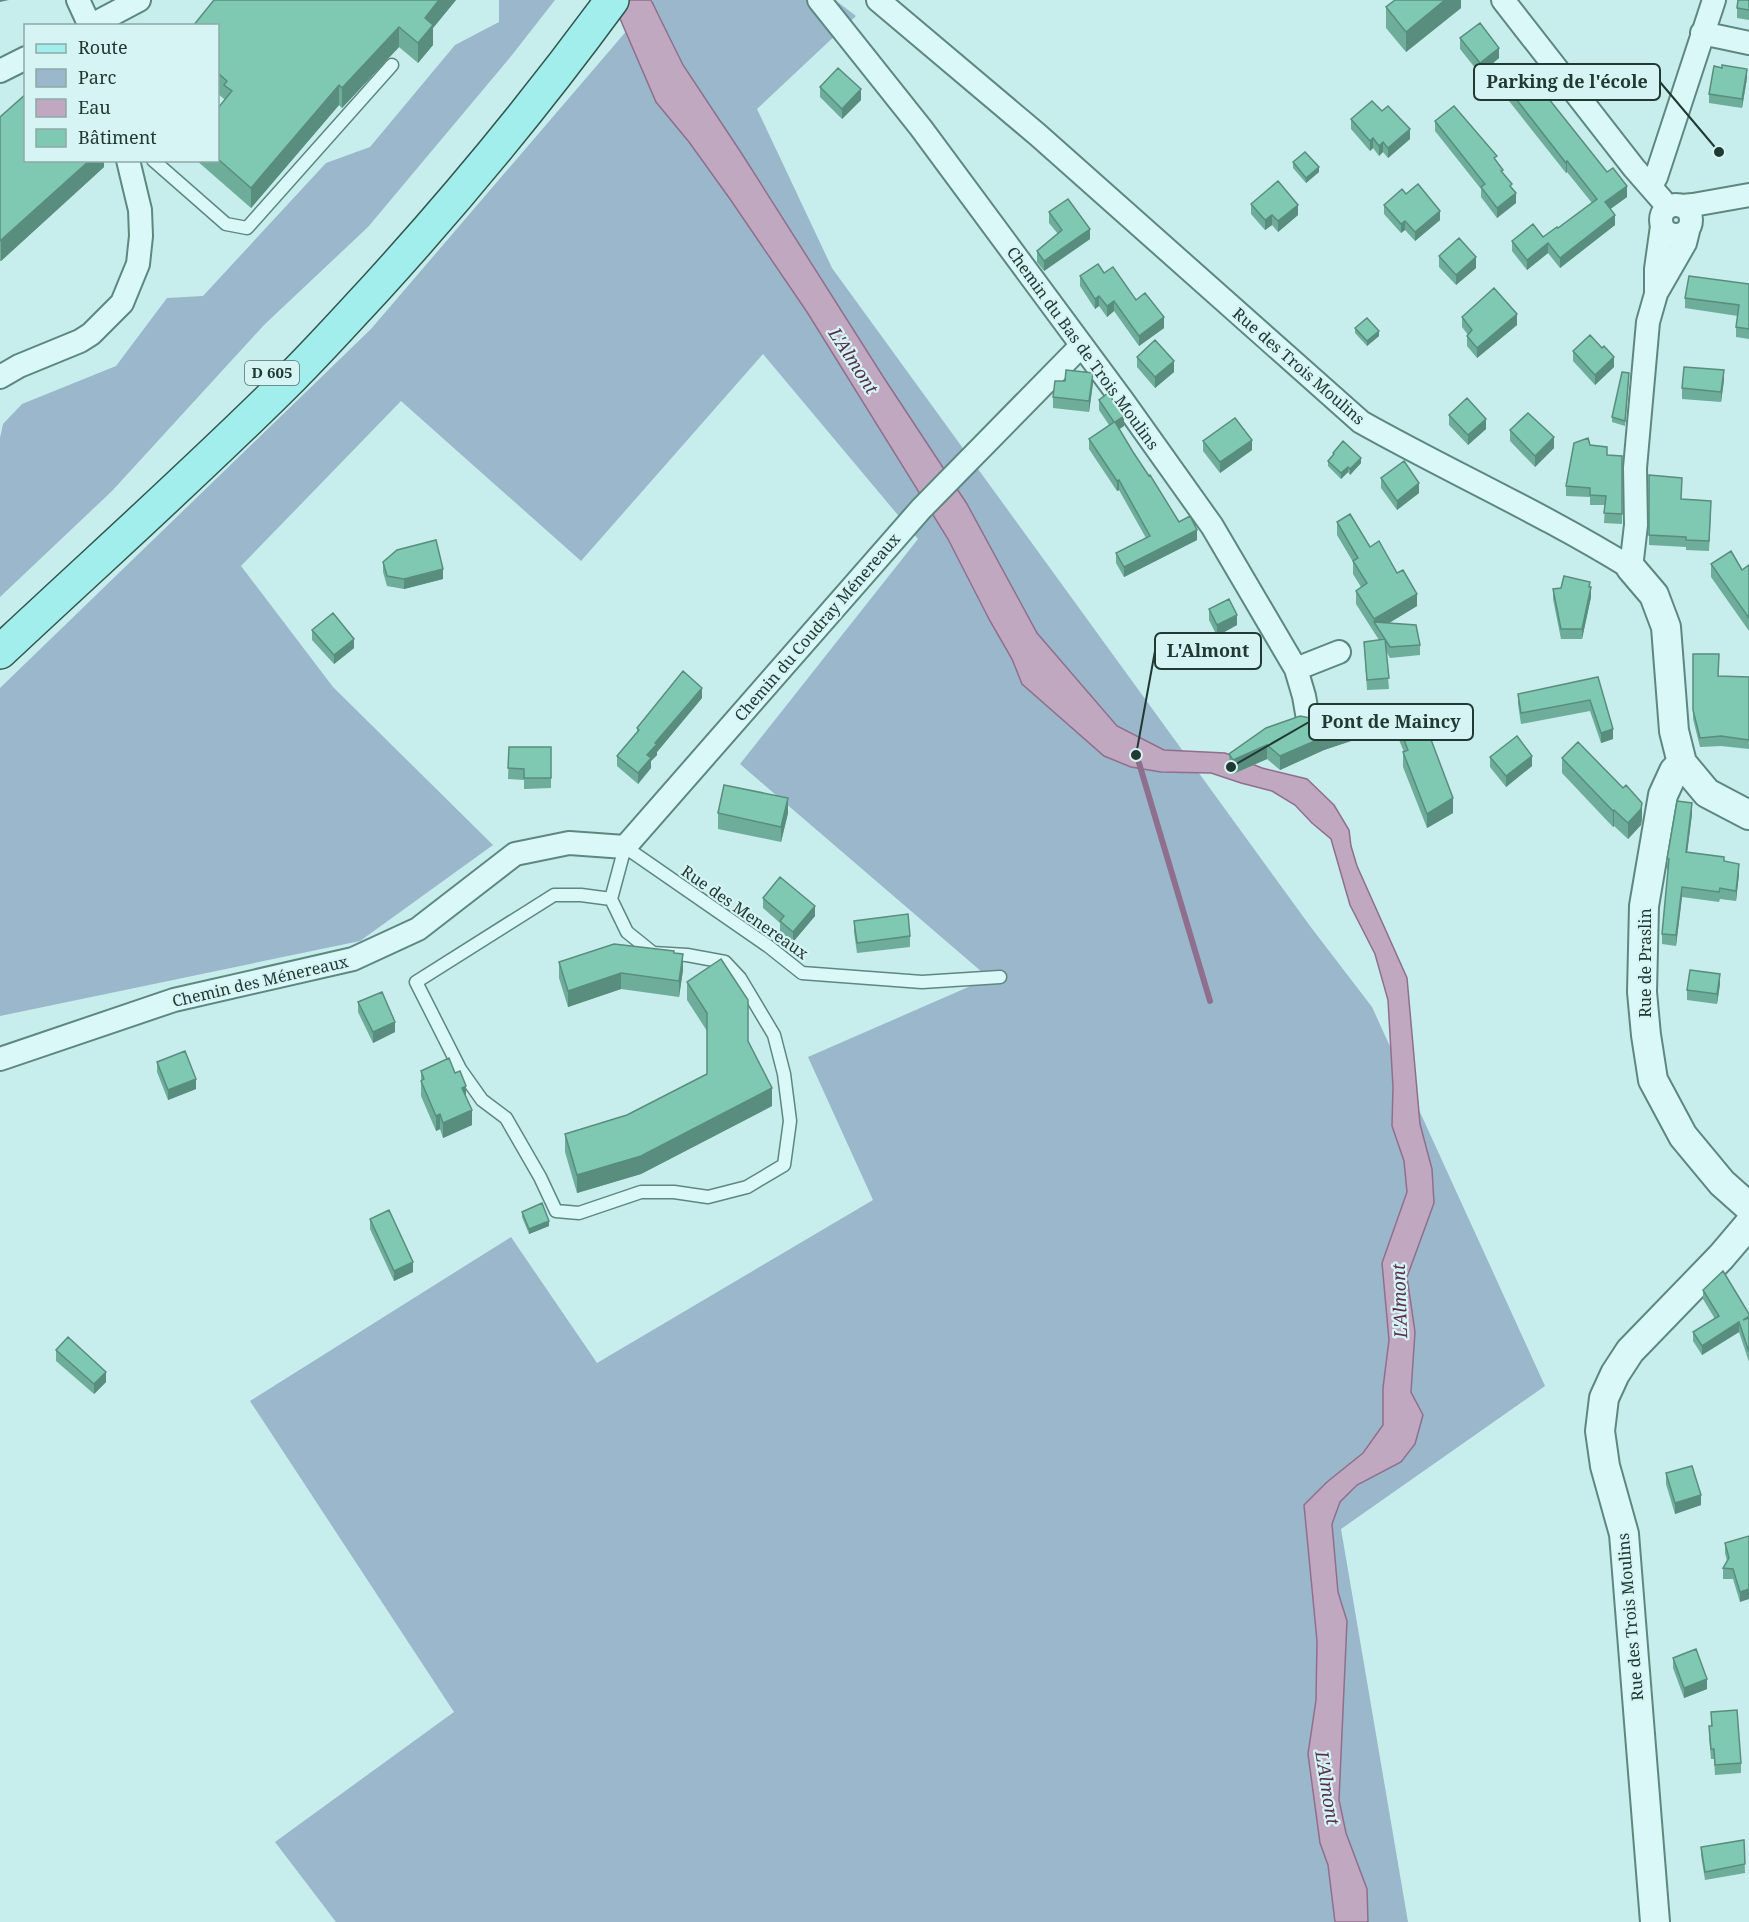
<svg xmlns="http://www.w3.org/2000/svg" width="1749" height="1922" viewBox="0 0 1749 1922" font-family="'Noto Serif',serif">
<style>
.green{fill:#9bb7cb}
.water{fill:#c1a8c1;stroke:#8f6f8d;stroke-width:1.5}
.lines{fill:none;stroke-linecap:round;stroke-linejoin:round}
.stream{stroke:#8f6f8d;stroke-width:6}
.service-casing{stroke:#5d8880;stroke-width:15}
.minor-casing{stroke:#5d8880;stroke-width:26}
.tertiary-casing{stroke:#5d8880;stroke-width:32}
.primary-casing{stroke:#31564d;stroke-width:36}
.service{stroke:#daf8f7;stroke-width:12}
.minor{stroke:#daf8f7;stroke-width:22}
.tertiary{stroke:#daf8f7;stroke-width:28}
.primary{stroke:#a1eeec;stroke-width:33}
.wall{fill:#6dad9a}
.shaded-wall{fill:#598d7d}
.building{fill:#7fc9b3;stroke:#598d7d;stroke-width:1.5}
.labels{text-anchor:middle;stroke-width:4.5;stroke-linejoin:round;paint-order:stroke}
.shield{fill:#d6f4f4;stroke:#57716d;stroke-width:1.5}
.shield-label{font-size:15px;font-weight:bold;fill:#203933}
.street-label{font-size:16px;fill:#203933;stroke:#d6f4f4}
.water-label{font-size:18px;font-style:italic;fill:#58304e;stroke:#d6f4f4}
.leader{fill:none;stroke:#203933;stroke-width:2}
.callout-dot{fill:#203933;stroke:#d6f4f4;stroke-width:2}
.callout{fill:#d6f4f4;stroke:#203933;stroke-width:2}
.callout-label{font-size:18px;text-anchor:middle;font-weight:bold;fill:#203933}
</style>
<rect width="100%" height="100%" fill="#c7edec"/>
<path class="green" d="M499 0H555L512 55 368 227 264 325 112 491 0 597V438L3 424 22 404 116 366 167 298 203 296 326 163 370 147 455 45 499 22Z
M653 0H835L856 16 757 109 832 268 1310 926 1372 1007 1545 1386 1341 1529 1408 1922H336L275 1842 454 1712 250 1401 511 1237 597 1363 873 1200 808 1057 989 978 740 764 918 539 763 354 581 561 401 401 241 566 333 687 493 845 360 941 0 1016V688L371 329Z"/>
<path class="water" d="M612 0H651L683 65 742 154 884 378 967 504 1037 633 1117 726 1164 750 1225 753 1262 768 1307 779 1334 805 1349 830 1351 846 1357 866 1407 978 1420 1124 1432 1169 1434 1203 1407 1277 1415 1332 1411 1392 1423 1415 1415 1444 1401 1462 1357 1485 1340 1502 1332 1524 1338 1592 1347 1621 1339 1800 1346 1833 1367 1889 1368 1922H1335L1328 1865 1320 1843 1308 1754 1316 1700 1317 1641 1304 1505 1327 1482 1363 1453 1383 1425V1388L1389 1340 1382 1263 1407 1192 1404 1161 1392 1126 1393 1087 1388 1000 1375 954 1350 905 1331 839 1312 823 1295 805 1272 791 1241 783 1211 773 1161 772 1131 767 1104 756 1022 684 1012 659 990 621 948 539 807 312 730 199 689 142 656 102Z"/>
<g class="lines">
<path class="stream" d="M1139 763 1210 1001"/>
<g class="service-casing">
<path id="service" d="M153 160 226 224 247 228 392 65
M611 899 581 895H554L416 982 460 1069 482 1100 506 1118 540 1177 556 1211 579 1213 641 1192H674L708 1197 747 1187 784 1165 790 1121 784 1074 774 1035 740 978 725 962 687 955 653 953 627 932 611 899 625 847 768 946 802 973 922 982 1000 977"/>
</g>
<g class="minor-casing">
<path id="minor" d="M78 0 90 26
M819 0 921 128 1123 401 1212 526 1296 669 1304 696 1308 719
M878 0 1038 135 1361 422C1450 472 1544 514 1631 568L1636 525 1635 468 1648 322 1656 294V269L1662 226
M1503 0 1634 168 1662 200 1667 208
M90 26 139 0
M1702 33 1749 43
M0 71 26 58
M1651 186 1656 177 1714 0
M1661 220a15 15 0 1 1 30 0a15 15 0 1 1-30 0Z
M1681 206 1693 205 1749 195
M1658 290 1685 243 1688 231
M0 377 19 366 80 341 91 334 122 303 138 264 141 236 140 210 128 160
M1296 669 1339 652
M0 1059 174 1000 353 959 418 929 515 854 569 843 625 847 921 509 1081 346"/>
</g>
<g class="tertiary-casing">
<path id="tertiary" d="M1631 568 1654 595 1666 627 1674 731 1682 763 1707 793 1749 815
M1682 763 1674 771 1663 795 1644 906 1642 992 1646 1035 1653 1080 1683 1136 1722 1183 1749 1207
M1655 1922 1624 1534 1605 1466 1600 1431 1604 1398 1615 1374 1630 1351 1721 1257 1749 1224"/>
</g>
<g class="primary-casing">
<path id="primary" d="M0 652C98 560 198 471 293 376 321 348 347 319 374 290 458 198 538 101 612 0"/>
</g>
<use href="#service" class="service"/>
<use href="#minor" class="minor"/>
<use href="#tertiary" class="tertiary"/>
<use href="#primary" class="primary"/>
</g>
<path class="wall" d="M214 0H456L433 28V45L418 63 399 47 342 108 339 105 251 208 196 160H218V108L224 101V99L218 94V26Z
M1461 0V8L1406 52 1386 28V7Z
M1749 0V20L1737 18V8Z
M1460 38 1499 58 1480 74 1460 49Z
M1722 68 1747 78 1742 108 1709 103V94Z
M820 87 861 100 842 119 820 97Z
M1509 90 1607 172 1627 197 1610 209 1615 225 1560 268 1548 253 1527 270 1512 251V241L1543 237 1558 228 1592 203 1567 172 1566 173 1509 101Z
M0 117 104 160V167L1 261H0Z
M1351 119 1410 139 1388 158 1383 152 1379 156 1373 148 1370 151 1351 129Z
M1435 121 1497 162 1512 188 1516 203 1497 218 1481 197V189L1435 131Z
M1293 162 1319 172 1306 183 1293 168Z
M1406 194 1440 220 1415 241 1405 230 1401 233 1384 214V205Z
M1251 204 1298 215 1278 232 1272 225 1265 230 1251 214Z
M1049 212 1090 239 1044 271 1037 262V251L1058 234 1049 223Z
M1439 256 1476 268 1456 285 1439 267Z
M1104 273 1136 300 1164 328 1139 346 1114 311 1107 317 1099 306 1095 309 1080 286V276Z
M1749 284V339L1736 337V327L1738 316 1685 308V298Z
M1462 317 1517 325 1477 358 1467 346V336L1468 335 1462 327Z
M1355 328 1379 336 1367 346 1355 333Z
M1602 348 1614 367 1595 385 1573 361V351Z
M1137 357 1174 372 1155 388 1137 367Z
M1629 379 1625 426 1612 422V417Z
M1724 380 1721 402 1682 399V388Z
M1065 381 1093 383 1089 412 1053 408V397Z
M1099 400 1124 426 1119 429 1133 452 1179 522 1197 540 1124 577 1116 563V553L1146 538 1119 490 1117 491 1089 449V439L1109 425 1099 410Z
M1449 415 1486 429 1468 445 1449 425Z
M1510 430 1554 448 1535 467 1510 441Z
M1203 441 1252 450 1220 473 1203 451Z
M1590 445 1607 455 1622 456V524L1604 523 1605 505H1590V497L1566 496V486Z
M1333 453 1361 463 1350 475 1348 472 1341 479 1328 466V461L1333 456Z
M1649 475 1682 499 1711 511 1709 551 1686 550V547L1649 545Z
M1381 478 1419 493 1397 510 1381 488Z
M1337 522 1370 547 1417 606 1389 623 1420 645V655L1390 658 1386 651 1389 689 1367 690 1364 642 1379 640 1356 604V591L1361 587 1353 574V562L1337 535Z
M383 562 443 579 404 589 387 586 383 572Z
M1711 564 1742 570 1749 565V631L1711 577Z
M1553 589 1591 597 1582 639H1561L1553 599Z
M1209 609 1237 625 1217 636 1209 620Z
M312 630 354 648 334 664 312 640Z
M1693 654 1718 676 1749 677V749L1721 746 1700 747 1693 719Z
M1598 677 1613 739 1601 743 1590 711 1521 724 1518 704V694Z
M702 698 657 752V755L651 761V768L638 784 617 766V756L637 732V728Z
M1395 716 1432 729V743L1453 813 1427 828 1403 767V752H1404L1395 730Z
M1266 728 1363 737 1324 750 1280 770 1267 759 1233 774 1229 768V754Z
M509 747H551V788L524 789V780L508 779Z
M1490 757 1532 766 1506 787 1490 767Z
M1562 758 1623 788 1642 818 1641 825 1628 839 1614 826 1613 827 1562 773Z
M718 813H788L781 842 718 829Z
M1692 814 1687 852 1724 861 1739 874 1736 901 1720 899 1719 902 1682 897 1676 946 1662 944V934L1668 869H1667V859Z
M763 898 815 916 793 942 780 931V923L763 908Z
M854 921 910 936V947L857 953 854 932Z
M674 953 683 970 679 997 621 989 568 1007 559 978V962Z
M687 982 748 1041 772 1106 641 1174 577 1193 565 1152V1134L627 1115 707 1074V1031L687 1000Z
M1720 984 1717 1004 1687 1000V990Z
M358 1002 395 1032 373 1043 358 1012Z
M157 1062 196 1089 168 1100 157 1072Z
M421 1071 466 1098 472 1125 443 1138 440 1129 436 1131 421 1096Z
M522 1212 549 1226 529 1234 522 1217Z
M370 1219 413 1272 394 1281 370 1229Z
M1703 1290 1749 1314V1362L1739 1332 1702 1355 1693 1341V1332L1715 1319 1703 1299Z
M56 1350 106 1382 94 1394 56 1361Z
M1666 1473 1701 1505 1675 1514 1666 1484Z
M1749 1536 1740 1602 1733 1579H1723V1568L1727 1561 1725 1553V1543Z
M1673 1658 1707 1689 1684 1698 1673 1668Z
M1711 1712 1741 1763V1773L1715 1775 1714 1759H1711L1709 1737V1726H1711Z
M1744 1840 1745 1873 1705 1880 1701 1855V1847Z"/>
<path class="shaded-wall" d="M0 0H9L0 2Z
M439 0H456L433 28V45L418 63V43L425 18Z
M1445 0H1461V8L1406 52V32Z
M399 27V47L342 108V88Z
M1499 48V58L1480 74V63Z
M1747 69V78L1742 108V99Z
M339 85V105L251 208V188Z
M861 89V100L842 119V109Z
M1410 129V139L1388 158V148Z
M1373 138V148L1370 151V141Z
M1383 142V152L1379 156V146Z
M90 160H104V167L1 261V241Z
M1567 161V172L1566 173V163Z
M1319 167V172L1306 183V178Z
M1627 186V197L1605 213V202Z
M1516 193V203L1497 218V208Z
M1298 205V215L1278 232V221Z
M1440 211V220L1415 241V232Z
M1272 215V225L1265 230V220Z
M1615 215V225L1560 268V258Z
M1405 221V230L1401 233V224Z
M1090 229V239L1044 271V261Z
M1548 243V253L1527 270V260Z
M1476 257V268L1456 285V275Z
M1099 296V306L1095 309V299Z
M1114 301V311L1107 317V306Z
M1517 314V325L1477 358V348Z
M1164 317V328L1139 346V336Z
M1379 331V336L1367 346V341Z
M1614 357V367L1595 385V375Z
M1174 361V372L1155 388V377Z
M1724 370V380L1721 402V392Z
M1093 373V383L1089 412V401Z
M1124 416V426L1115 432V422Z
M1486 419V429L1468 445V435Z
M1554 437V448L1535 467V456Z
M1252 440V450L1220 473V462Z
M1361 458V463L1350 475V469Z
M1348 467V472L1341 479V473Z
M1119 480V490L1117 491V481Z
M1419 483V493L1397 510V501Z
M1197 530V540L1124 577V567Z
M443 569V579L404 589V579Z
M1591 587V597L1582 639V629Z
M1417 594V606L1379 629 1374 622V632V619Z
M1237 615V625L1217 636V625Z
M354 639V648L334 664V655Z
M702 688V698L657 752V755L651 761V768L638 784V773L647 755 655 743Z
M1363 724V737L1324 750 1280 770V756L1324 737Z
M1613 729V739L1601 743V733Z
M1267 745V759L1233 774V760Z
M1532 756V766L1506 787V776Z
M788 798V813L781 842V827Z
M1453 798V813L1427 828V814Z
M1642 803V818L1641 825 1628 839V823Z
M1692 803V814L1686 862V852Z
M1614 810V826L1613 827V811Z
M1739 864V874L1736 901V891Z
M1682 887V897L1676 946V935Z
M815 906V916L793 942V932Z
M683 954V970L679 997V981Z
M621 973V989L568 1007V991Z
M1720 974V984L1717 1004V994Z
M395 1022V1032L373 1043V1032Z
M196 1079V1089L168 1100V1090Z
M466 1086V1101L462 1088Z
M772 1088V1106L641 1174 577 1193V1175Z
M472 1110V1125L443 1138V1123Z
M440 1114V1129L436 1131V1116Z
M549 1221V1226L529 1234V1229Z
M413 1262V1272L394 1281V1271Z
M1739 1322V1332L1702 1355V1346Z
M106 1372V1382L94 1394V1384Z
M1701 1495V1505L1675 1514V1503Z
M1749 1589V1599L1740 1602V1592Z
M1707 1679V1689L1684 1698V1688Z"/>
<path class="building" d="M214 0H439L425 18 433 25 418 43 399 27 342 88 339 85 251 188 218 159V108L232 91 224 85 227 81 218 73V26H193Z
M1395 0H1445L1406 32 1386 7Z
M1738 0H1749V10L1737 8Z
M1480 23 1499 48 1480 63 1460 38Z
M1722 65 1747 69 1742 99 1709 94 1714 66 1722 68Z
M838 68 861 89 842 109 820 87Z
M1529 74 1607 172 1613 168 1627 186 1605 202 1615 215 1560 258 1548 243 1527 260 1512 241 1533 224 1543 237 1557 227 1558 228 1597 199 1567 161 1566 163 1509 90Z
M26 94V160H90L0 241V117Z
M1372 101 1382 111 1388 106 1410 129 1388 148 1383 142 1379 146 1373 138 1370 141 1351 119Z
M1454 106 1497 156 1494 158 1503 170 1501 171 1512 184 1510 186 1516 193 1497 208 1481 187 1485 184 1435 121Z
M1305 152 1319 167 1306 178 1293 162Z
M1278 181 1298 205 1278 221 1272 215 1265 220 1251 204Z
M1418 184 1440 211 1415 232 1405 221 1401 224 1384 205 1402 189 1406 194Z
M1068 199 1090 229 1044 261 1037 251 1062 230 1049 212Z
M1459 238 1476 257 1456 275 1439 256Z
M1098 264 1104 273 1113 267 1136 300 1145 293 1164 317 1139 336 1114 301 1107 306 1099 296 1095 299 1080 276Z
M1689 276 1749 284V329L1736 327 1739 305 1685 298Z
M1494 288 1517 314 1477 348 1467 336 1472 330 1462 317Z
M1367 318 1379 331 1367 341 1355 328Z
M1590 335 1602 348 1604 346 1614 357 1595 375 1573 351Z
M1155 340 1174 361 1155 377 1137 357Z
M1684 367 1724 370 1721 392 1682 388Z
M1066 370 1093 373 1089 401 1053 397 1055 381H1065Z
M1622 372 1629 373 1625 421 1612 417Z
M1108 393 1124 416 1115 422 1133 452 1149 476 1150 475 1179 522 1190 516 1197 530 1124 567 1116 553 1150 536 1119 480 1117 481 1089 439 1114 422 1099 400Z
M1467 398 1486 419 1468 435 1449 415Z
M1528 413 1554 437 1535 456 1510 430Z
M1235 418 1252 440 1220 462 1203 441Z
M1588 438 1590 445 1607 447V455L1622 456V514L1604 513 1606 496 1590 495V488L1566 486 1574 443Z
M1343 441 1361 458 1350 469 1348 467 1341 473 1328 461 1334 454 1333 453Z
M1404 461 1419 483 1397 501 1381 478Z
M1649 475 1682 478 1681 499 1711 501 1709 541 1686 540V537L1649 535Z
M1350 514 1370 547 1379 541 1397 573 1403 570 1417 594 1374 619 1356 591 1367 583 1353 561 1358 558 1337 522Z
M436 540 443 569 404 579 387 576 383 562 397 550Z
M1731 551 1742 570 1749 565V618L1711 564Z
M1564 576 1590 582 1589 587H1591L1582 629H1561L1553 589 1561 588Z
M1229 599 1237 615 1217 625 1209 609Z
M333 613 354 639 334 655 312 630Z
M1374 622 1416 625 1420 645 1390 647Z
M1385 639 1389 678 1367 680 1364 642Z
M1693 654H1719L1718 676 1749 677V740L1721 736 1700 738 1693 710Z
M683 671 702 688 655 743 657 744 647 755 651 758 638 773 617 756 639 730 637 728Z
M1598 677 1613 729 1601 733 1590 700 1521 713 1518 694Z
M1357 707 1363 724 1324 737 1280 756 1267 745 1233 760 1229 754 1266 728 1300 716 1310 718 1316 716 1319 712Z
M1430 714 1432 729H1427L1453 798 1427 814 1403 752 1408 750 1395 716Z
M1517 736 1532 756 1506 776 1490 757Z
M1578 742 1623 788 1626 785 1642 803 1641 809 1628 823 1614 810 1613 811 1562 758Z
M509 747H551V778H524V769L508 768Z
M724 785 788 798 781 827 718 813Z
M1677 801 1692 803 1686 852 1724 857V861L1739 864 1736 891 1720 888 1719 892 1682 887 1676 935 1662 934 1669 859H1667Z
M780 877 815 906 793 932 780 921 784 916 763 898Z
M908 914 910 936 857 943 854 921Z
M614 944 674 951V953L683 954 679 981 621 973 568 991 559 962Z
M721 959 748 1000V1041L772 1088 641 1156 577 1175 565 1134 627 1115 707 1074V1013L687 982Z
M1690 970 1720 974 1717 994 1687 990Z
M382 992 395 1022 373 1032 358 1002Z
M185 1051 196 1079 168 1090 157 1062Z
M449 1058 455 1073 460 1071 466 1086 462 1088 472 1110 443 1123 440 1114 436 1116 421 1081 424 1079 421 1071Z
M542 1203 549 1221 529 1229 522 1212Z
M389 1210 413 1262 394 1271 370 1219Z
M1723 1271 1749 1314V1316L1743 1320 1749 1318V1352L1739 1322 1702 1346 1693 1332 1719 1316 1703 1290Z
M68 1337 106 1372 94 1384 56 1350Z
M1692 1466 1701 1495 1675 1503 1666 1473Z
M1749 1536V1589L1740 1592 1733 1569 1723 1568 1729 1558 1725 1543Z
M1696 1649 1707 1679 1684 1688 1673 1658Z
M1737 1710 1741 1763 1715 1765 1714 1749H1711L1709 1726H1712L1711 1712Z
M1744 1840 1745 1864 1705 1872 1701 1847Z"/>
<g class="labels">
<rect class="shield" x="245" y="361" width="54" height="24" rx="4.5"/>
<g class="shield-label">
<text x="272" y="378">D 605</text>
</g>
<g class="street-label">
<text transform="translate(1083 348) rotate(54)" y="6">Chemin du Bas de Trois Moulins</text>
<text transform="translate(1299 366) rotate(41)" y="6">Rue des Trois Moulins</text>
<text transform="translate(817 627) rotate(-49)" y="6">Chemin du Coudray Ménereaux</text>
<text transform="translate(745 912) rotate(35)" y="6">Rue des Menereaux</text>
<text transform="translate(1645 963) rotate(-90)" y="6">Rue de Praslin</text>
<text transform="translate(260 981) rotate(-13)" y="6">Chemin des Ménereaux</text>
<text transform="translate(1630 1617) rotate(-95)" y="6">Rue des Trois Moulins</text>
</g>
<g class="water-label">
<text transform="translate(853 361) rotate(57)" y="6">L'Almont</text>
<text transform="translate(1400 1301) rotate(-92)" y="6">L'Almont</text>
<text transform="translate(1327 1788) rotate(81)" y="6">L'Almont</text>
</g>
</g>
<path class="leader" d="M1719 152L1660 82M1136 755L1155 651M1231 767L1309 722"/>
<g class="callout-dot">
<circle cx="1719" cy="152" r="6"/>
<circle cx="1136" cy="755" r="6"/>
<circle cx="1231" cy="767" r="6"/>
</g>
<g class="callout">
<rect x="1474" y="64" width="186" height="36" rx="6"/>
<rect x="1155" y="633" width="106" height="36" rx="6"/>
<rect x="1309" y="704" width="164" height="36" rx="6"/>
</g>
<g class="callout-label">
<text x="1567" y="88">Parking de l'école</text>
<text x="1208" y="657">L'Almont</text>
<text x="1391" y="728">Pont de Maincy</text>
</g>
<rect x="24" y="24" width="195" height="138" fill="#d6f4f4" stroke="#8da9a7" stroke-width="1.5"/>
<rect x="36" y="44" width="30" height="9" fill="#a1eeec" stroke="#8da9a7" stroke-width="1.5"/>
<text x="78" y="54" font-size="18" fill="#203933">Route</text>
<rect x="36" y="69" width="30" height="18" fill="#9bb7cb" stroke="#8da9a7" stroke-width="1.5"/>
<text x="78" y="84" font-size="18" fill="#203933">Parc</text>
<rect x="36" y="99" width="30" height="18" fill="#c1a8c1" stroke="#8da9a7" stroke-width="1.5"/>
<text x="78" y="114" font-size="18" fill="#203933">Eau</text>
<rect x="36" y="129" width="30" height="18" fill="#7fc9b3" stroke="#8da9a7" stroke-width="1.5"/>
<text x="78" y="144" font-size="18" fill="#203933">Bâtiment</text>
</svg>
